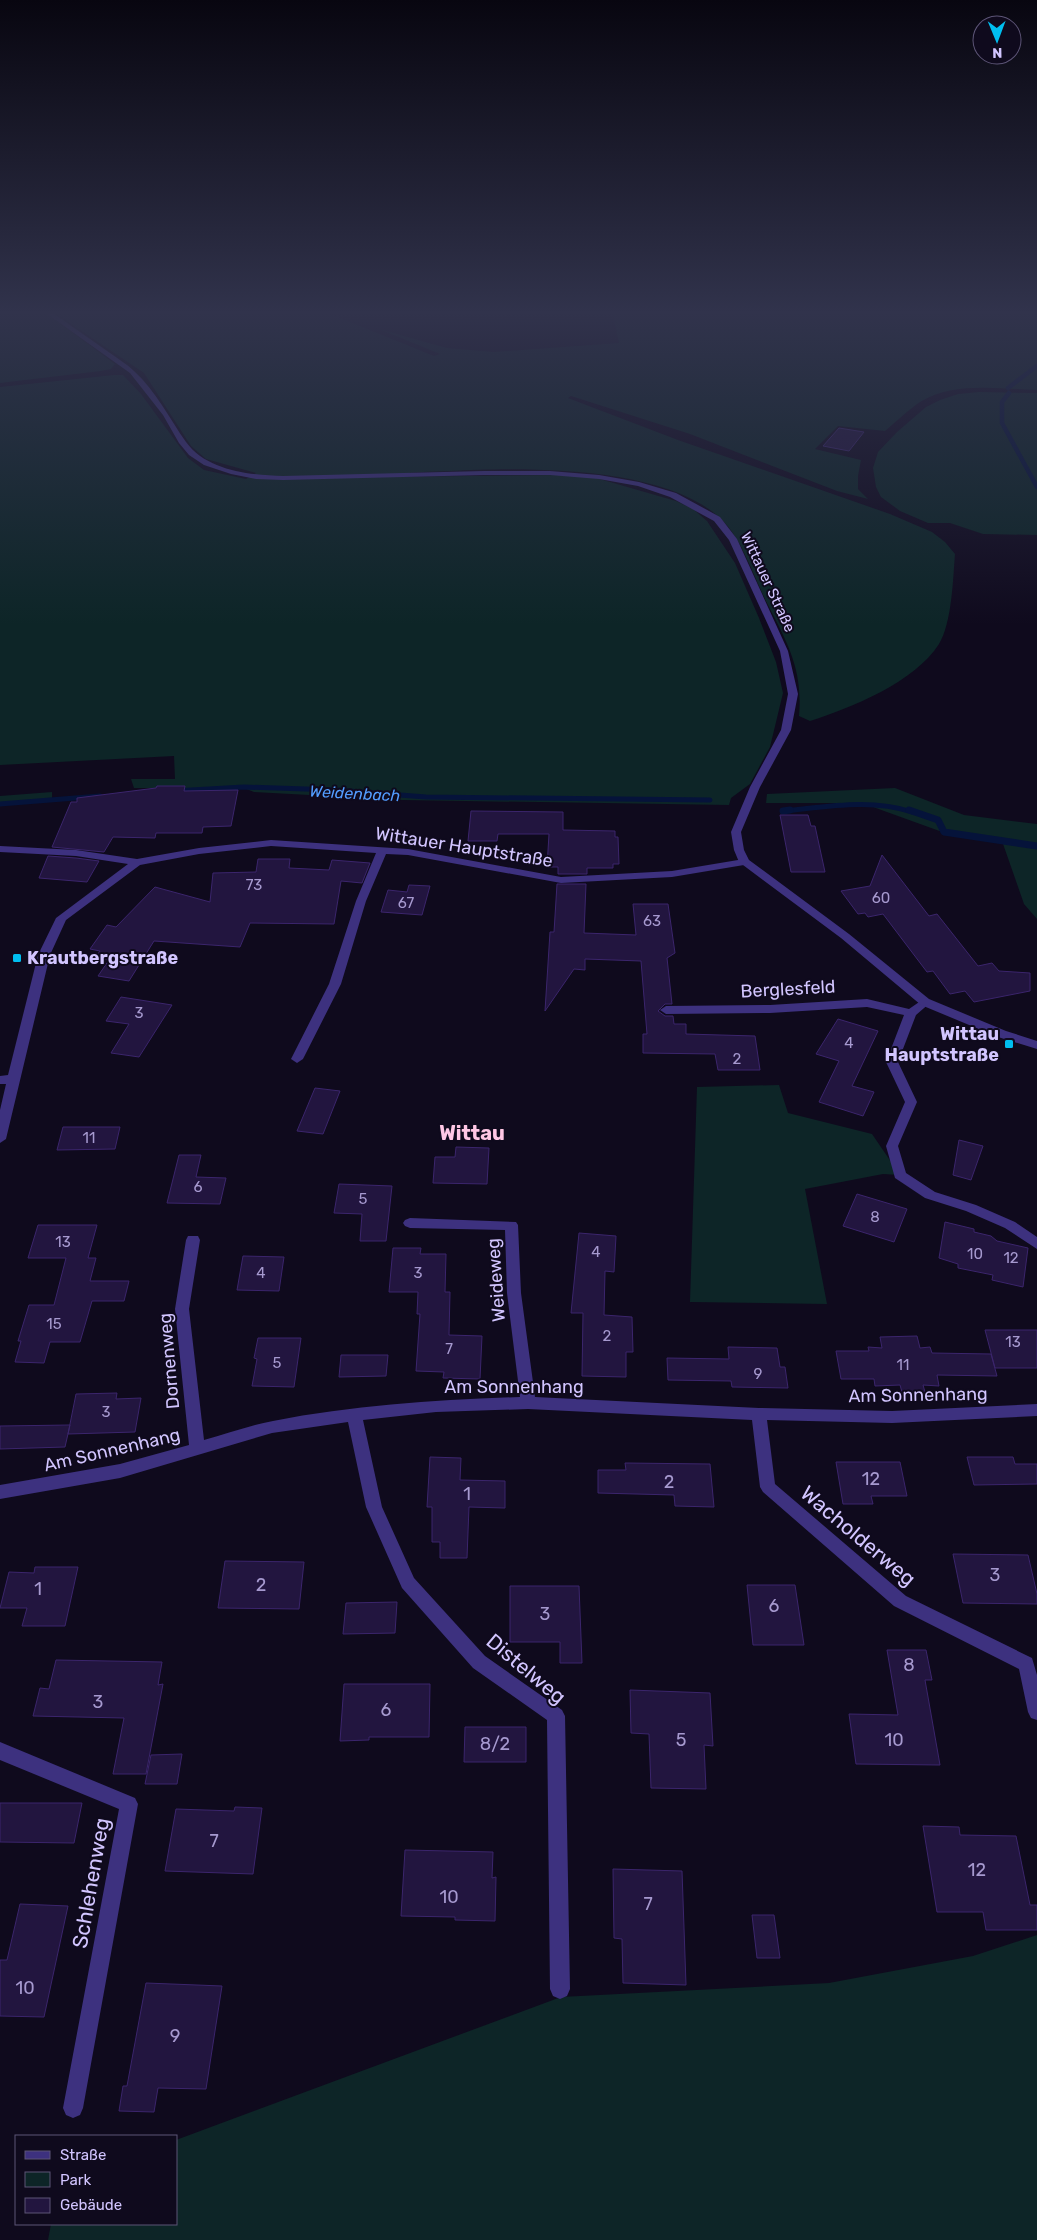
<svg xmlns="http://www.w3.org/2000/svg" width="1037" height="2240" viewBox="0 0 1037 2240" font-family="Rubik,sans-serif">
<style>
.green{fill:#0d2527}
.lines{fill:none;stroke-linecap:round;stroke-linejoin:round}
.stream-far2{stroke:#05133a;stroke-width:4.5}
.stream-far1{stroke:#05133a;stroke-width:5}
.stream{stroke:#05133a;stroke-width:7}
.building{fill:#22153f;stroke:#3b256c}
.minor{fill:#3d317f;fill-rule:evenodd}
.tertiary{fill:#3d317f;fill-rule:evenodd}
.poi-dot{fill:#00bef0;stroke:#0f0a1d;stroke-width:2}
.labels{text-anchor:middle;stroke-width:4;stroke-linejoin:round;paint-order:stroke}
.far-street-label{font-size:15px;fill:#d2c5ff;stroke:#0f0a1d}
.number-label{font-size:15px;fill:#a699cf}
.far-water-label{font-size:16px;font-style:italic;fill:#539dff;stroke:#0f0a1d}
.street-label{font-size:18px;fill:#d2c5ff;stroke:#0f0a1d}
.poi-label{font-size:18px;font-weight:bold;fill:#d2c5ff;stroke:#0f0a1d;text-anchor:start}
.near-number-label{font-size:18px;fill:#a699cf}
.quarter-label{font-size:20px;font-weight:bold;fill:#ffc7e5;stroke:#0f0a1d}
.near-street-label{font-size:21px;fill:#d2c5ff;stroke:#0f0a1d}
</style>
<rect width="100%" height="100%" fill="#0f0a1d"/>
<path class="green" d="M0 311H43L115 364 111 369 101 371 0 383Z
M52 311H323L434 356 440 354 379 329 447 348 494 352 619 343 612 311H1037V390C1000 389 953 381 920 402 908 410 896 422 885 431L838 426 815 449 861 460 858 476V489L868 499 837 491 690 434 571 396 568 398 678 440 890 514 932 532 945 542 955 554C953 579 952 623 939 644 915 682 851 708 810 721L799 716C803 670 788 644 768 605 755 580 743 542 724 522 670 465 524 467 451 471 430 472 408 471 388 477L561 475 596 478 676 501 693 509 707 521 735 563 759 618 776 662 783 693 770 747 750 784 731 798 729 805 402 800 254 792 244 788H134L131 779H175L174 756 0 765V387L114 375H123L141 394 188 458 204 470 246 479 256 473 206 459 191 446 144 373Z
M979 392 1037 393V535L983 534 950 523H928L900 511 881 497 876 487 873 468 878 452 897 432 926 407 940 400 958 394Z
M895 788 964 815 1037 824V919L1024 904 1002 841 945 833 862 803H766L767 794Z
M52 792V800L0 805V796Z
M779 1085 788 1113 872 1134 900 1175 883 1174 805 1189 827 1304 690 1302 697 1087Z
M1037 1935V2240H48L51 2224H176V2140L561 1997 829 1983 973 1956Z"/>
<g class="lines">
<path class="stream-far2" d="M1008 388 1037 366
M1009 393 1002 402V423L1037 487"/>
<path class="stream-far1" d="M174 791 244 787 335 790 426 797 710 800
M0 804 100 796
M783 811C825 807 871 798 912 812"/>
<path class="stream" d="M909 810 938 820 944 832 1037 846
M783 811 790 810"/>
</g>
<path class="building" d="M839 428 864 432 849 451 823 446Z
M157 786H185L184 791 238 790 231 826 203 827 202 833H156L155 838 113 837 104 852 52 847 71 802H77V798L156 788Z
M471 811 563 812V830L615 831V837H618L619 864H613V868H587V874H558V867H547L549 834H498L497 841H468Z
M780 815H808L811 826H815L825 872H791Z
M882 855 929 916 937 914 978 966 992 963 999 971 1030 973V991L974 1002 965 991 950 994 933 971 927 972 883 914 868 917 865 913 858 914 841 891 870 886Z
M48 856 76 858 99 861 87 882 39 878Z
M258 859H290L289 868 329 870 332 860 370 863 362 883 341 881 334 924 250 923 240 947 154 941 129 981 98 976 109 960 95 958 100 951 90 949 107 925 116 927 155 887 210 902 213 873 256 872Z
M557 884H586L584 933 636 935 633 904H668L675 953 667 958 672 1004H665L658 1011 665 1016H673L674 1024H686V1034L755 1036 760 1070H718L715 1054 643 1053V1034H647L641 961 585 959V970L574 969 545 1011 550 932H554Z
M409 885 430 886 422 915 381 912 388 890 407 892Z
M121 997 172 1005 139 1057 111 1053 129 1024 106 1021Z
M838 1019 878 1031 852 1086 874 1092 863 1116 819 1102 839 1061 816 1054Z
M315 1088 340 1091 323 1134 297 1131Z
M63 1127H120L115 1149 57 1150Z
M959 1140 983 1146 971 1180 953 1175Z
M456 1147 489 1148 487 1184 433 1183 435 1157H455Z
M179 1155H201L196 1177 226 1178 220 1204 167 1203Z
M339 1184 392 1186 386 1241H360L362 1214 334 1213Z
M857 1194 907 1209 894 1242 843 1226Z
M945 1222 974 1229V1232L991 1236 997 1241 1028 1248 1023 1287 992 1280 993 1275 958 1268V1264L939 1258Z
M38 1225H97L88 1258H96L90 1281H129L124 1301H92L80 1342H50L44 1363 15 1362 21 1341H18L29 1305H54L66 1258H28Z
M579 1233 616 1236 614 1272 605 1271 604 1315 632 1317 633 1352H626V1377L582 1376 583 1313H571Z
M393 1248H421L420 1254H446L445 1292H450L449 1335 482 1336 480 1379 443 1378 444 1372 416 1371 420 1314H417L418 1292H389Z
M243 1256 284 1257 279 1291 237 1290Z
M985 1330H1037V1368H995Z
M917 1336 920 1348 930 1347 932 1353 991 1354 997 1376 937 1375 939 1386 923 1385 925 1392H902L900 1385 875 1386 874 1379H841L836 1351H869L868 1347 882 1348 880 1337Z
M258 1338H301L294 1387 252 1386 257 1359 254 1358Z
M728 1347 777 1348 780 1367H785L788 1388 732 1387 731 1381 668 1380 667 1358 729 1359Z
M341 1355H388L386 1376 339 1377Z
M117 1393 116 1399 141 1398 135 1432 68 1434 76 1394Z
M70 1425 65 1447 0 1449V1426Z
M430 1457 461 1458 460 1480 505 1481V1508L469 1507 467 1558H440V1542H432V1507H427Z
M967 1457H1013L1015 1464H1037V1484L974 1485Z
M836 1462H900L907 1496H871L873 1504H843Z
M625 1463 710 1464 714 1507 675 1506 674 1495 598 1493V1470H626Z
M953 1554 1028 1555 1037 1594V1604L963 1603Z
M225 1561 304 1562 299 1609 218 1608Z
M35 1567H78L65 1626H22L27 1608H0L9 1572 34 1573Z
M747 1585H795L804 1645H753Z
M510 1586H579L582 1663H560V1642H510Z
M397 1602 395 1633 343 1634 346 1603Z
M887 1650H926L932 1680H925L940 1765 856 1764 849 1714 898 1715Z
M56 1660 162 1662 158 1685 163 1684 146 1774H113L124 1718 33 1716 40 1688 49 1689Z
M344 1684H430L429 1737H369V1740L340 1741Z
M630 1690 710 1693 713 1746 704 1745 706 1789 651 1788 649 1734 631 1733Z
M465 1727H526V1762H464Z
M182 1754 177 1784H145L151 1755Z
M0 1803H82L74 1843 0 1842Z
M235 1807 262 1808 253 1874 165 1871 176 1809 234 1811Z
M923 1826 959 1827 960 1835 1016 1836 1030 1905H1037V1930H986L983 1912H937Z
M405 1850 493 1852 492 1878 496 1877 495 1921 455 1920V1917L401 1916Z
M613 1869 682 1871 686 1985 623 1983 622 1939 614 1938Z
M20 1904 68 1906 44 2017 0 2016V1960H7Z
M752 1915H774L780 1958H757Z
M146 1983 222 1986 206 2089 158 2088 154 2112 119 2111 123 2086H127Z"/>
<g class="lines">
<path class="minor" d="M271 840 408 849 561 877 672 871 744 859 749 862 744 865 672 877 561 883 408 855 386 854 366 901 341 984 303 1059 297 1063 291 1059 329 984 356 901 376 853 271 846 199 854 140 865 66 920 50 955 6 1139 0 1143V1110L6 1084H0V1076L8 1075 38 955 56 918 128 864 76 856 0 852V846L76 850 137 859 199 848Z
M925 998 931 1002 916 1015 898 1062 917 1102 898 1146 906 1173 935 1192 976 1205 1015 1222 1037 1237V1249L1005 1228 966 1211 925 1198 895 1178 886 1146 905 1102 886 1062 904 1015 867 1007 770 1013 666 1014 660 1010 666 1006 770 1005 867 999 909 1009Z
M410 1218 516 1222 518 1225 521 1293 535 1397 759 1408 892 1411 1037 1404V1416L892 1423 767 1420 775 1484 906 1596 1032 1658 1037 1675V1720L1031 1718 1028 1712 1019 1669 894 1606 763 1492 760 1487 752 1420 528 1409 436 1412 363 1420 382 1507 414 1578 485 1656 562 1710 565 1716 570 1989 567 1996 560 1999 553 1996 550 1989 547 1720 473 1668 402 1588 366 1507 348 1422 272 1433 120 1478 0 1499V1485L120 1464 189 1445 175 1309 186 1240 188 1236H198L200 1240 189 1309 204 1440C227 1434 250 1425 273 1421 355 1405 437 1400 520 1397L507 1293 505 1230 410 1228 405 1226 403 1223 405 1220Z
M0 1742 135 1798 138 1804 83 2108 80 2115 73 2118 66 2115 63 2108 119 1809 0 1760Z"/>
<path class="tertiary" d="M43 311H50C70 325 90 339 110 353 118 359 127 364 134 371 156 391 169 418 186 442 207 471 250 475 283 476L484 471H550L599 475 639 482 676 493 720 517 737 539 788 651 798 694 791 730 760 787 741 832 744 850 749 860 849 934 929 999 1006 1031 1037 1041V1049L998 1037 921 1005 841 938 739 862 734 850 731 832 750 787 781 730 788 694 780 651 729 540 714 521 670 497 638 486 599 479 550 475H484L283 480 256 479 231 474 204 465 189 455 179 443 163 415 130 373Z"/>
</g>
<linearGradient id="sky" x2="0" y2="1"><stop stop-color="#080610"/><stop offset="0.5" stop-color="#31334c"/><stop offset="1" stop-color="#31334c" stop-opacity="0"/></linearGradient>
<rect width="1037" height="625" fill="url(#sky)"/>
<g class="poi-dot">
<rect x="12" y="953" width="10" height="10" rx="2.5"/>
<rect x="1004" y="1039" width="10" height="10" rx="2.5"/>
</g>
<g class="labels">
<g class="far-street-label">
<text transform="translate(768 582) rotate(65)" y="5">Wittauer Straße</text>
</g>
<g class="number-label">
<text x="254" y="890">73</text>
<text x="881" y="903">60</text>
<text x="406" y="908">67</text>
<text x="652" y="926">63</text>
<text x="139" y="1018">3</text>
<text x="849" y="1048">4</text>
<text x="737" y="1064">2</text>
<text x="89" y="1143">11</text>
<text x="198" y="1192">6</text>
<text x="363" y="1204">5</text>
<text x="875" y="1222">8</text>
<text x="63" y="1247">13</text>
<text x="596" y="1257">4</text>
<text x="975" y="1259">10</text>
<text x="1011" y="1263">12</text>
<text x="261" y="1278">4</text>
<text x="418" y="1278">3</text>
<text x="54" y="1329">15</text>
<text x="607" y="1341">2</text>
<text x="1013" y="1347">13</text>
<text x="449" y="1354">7</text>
<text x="277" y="1368">5</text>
<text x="903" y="1370">11</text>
<text x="758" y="1379">9</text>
<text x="106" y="1417">3</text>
</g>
<g class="far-water-label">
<text transform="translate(355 793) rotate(3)" y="6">Weidenbach</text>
</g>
<g class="street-label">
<text transform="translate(464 847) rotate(9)" y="6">Wittauer Hauptstraße</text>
<text transform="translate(788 989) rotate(-3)" y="6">Berglesfeld</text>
<text transform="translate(496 1280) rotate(-94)" y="6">Weideweg</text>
<text transform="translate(169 1361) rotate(-95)" y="6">Dornenweg</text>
<text x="514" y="1393">Am Sonnenhang</text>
<text transform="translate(918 1395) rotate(-1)" y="6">Am Sonnenhang</text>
<text transform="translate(112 1450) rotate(-13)" y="6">Am Sonnenhang</text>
</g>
<g class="poi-label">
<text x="27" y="964">Krautbergstraße</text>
<text x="999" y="1040" text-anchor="end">Wittau<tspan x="999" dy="21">Hauptstraße</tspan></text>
</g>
<g class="near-number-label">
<text x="871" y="1485">12</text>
<text x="669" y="1488">2</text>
<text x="467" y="1500">1</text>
<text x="995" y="1581">3</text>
<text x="261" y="1591">2</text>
<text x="38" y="1595">1</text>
<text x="774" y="1612">6</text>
<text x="545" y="1620">3</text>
<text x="909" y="1671">8</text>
<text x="98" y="1708">3</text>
<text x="386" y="1716">6</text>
<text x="681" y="1746">5</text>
<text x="894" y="1746">10</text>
<text x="495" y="1750">8/2</text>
<text x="214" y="1847">7</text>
<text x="977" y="1876">12</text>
<text x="449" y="1903">10</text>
<text x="648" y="1910">7</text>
<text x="25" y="1994">10</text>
<text x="175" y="2042">9</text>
</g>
<g class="quarter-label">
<text x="472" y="1140">Wittau</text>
</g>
<g class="near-street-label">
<text transform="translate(858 1536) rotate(40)" y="7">Wacholderweg</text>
<text transform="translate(526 1669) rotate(40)" y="7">Distelweg</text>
<text transform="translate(91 1883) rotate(-80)" y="7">Schlehenweg</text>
</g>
</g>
<rect x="15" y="2135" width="162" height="90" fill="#0f0a1d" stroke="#5d5577"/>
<rect x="25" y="2151" width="25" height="8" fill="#3d317f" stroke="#5d5577"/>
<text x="60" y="2160" font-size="15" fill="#d2c5ff">Straße</text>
<rect x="25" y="2172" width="25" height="15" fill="#0d2527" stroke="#5d5577"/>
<text x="60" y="2185" font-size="15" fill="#d2c5ff">Park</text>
<rect x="25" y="2198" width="25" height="15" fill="#22153f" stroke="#5d5577"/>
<text x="60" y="2210" font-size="15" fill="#d2c5ff">Gebäude</text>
<g transform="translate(997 40) rotate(179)"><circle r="24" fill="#0f0a1d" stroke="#5d5577"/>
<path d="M0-4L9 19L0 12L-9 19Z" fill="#00bef0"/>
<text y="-8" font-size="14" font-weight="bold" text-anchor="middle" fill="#d2c5ff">N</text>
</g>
</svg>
